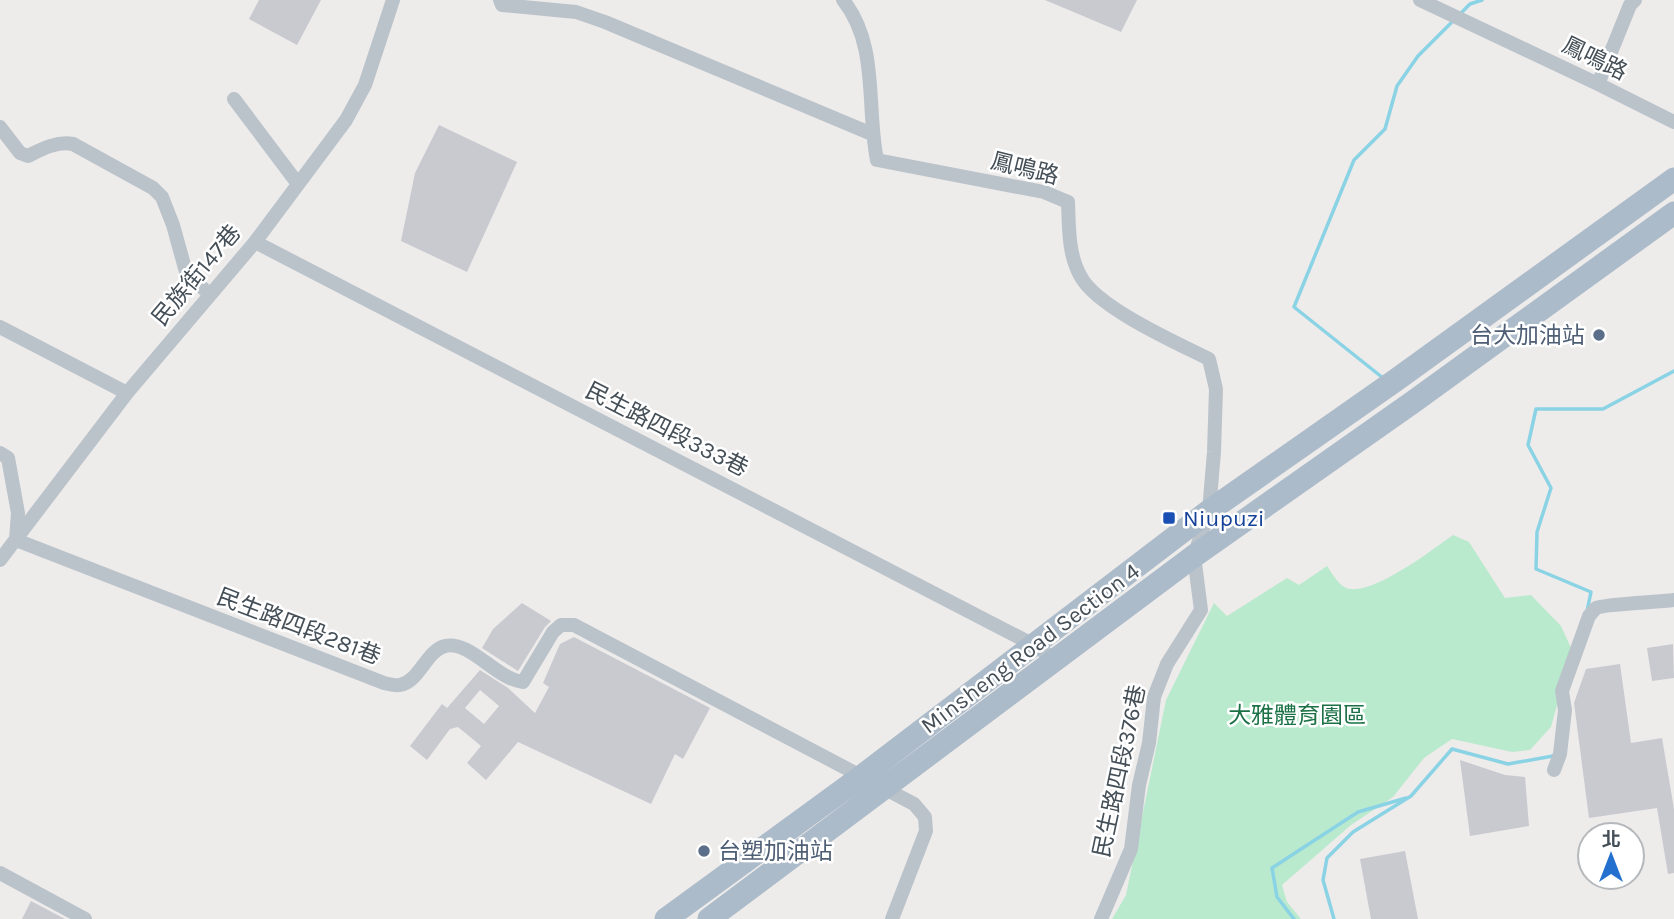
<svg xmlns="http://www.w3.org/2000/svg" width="1674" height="919" viewBox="0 0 1674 919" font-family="Karla,'Noto Sans TC',sans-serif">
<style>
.green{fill:#baeacd}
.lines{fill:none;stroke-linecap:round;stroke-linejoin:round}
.stream{stroke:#8ad3e5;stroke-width:3.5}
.building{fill:#c8cad0;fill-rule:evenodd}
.minor{stroke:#bac3ca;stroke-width:14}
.primary{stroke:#acbbc9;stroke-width:23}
.service-dot{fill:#5c6f8a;stroke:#fff;stroke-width:2.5}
.transit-dot{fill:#1a4fb4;stroke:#fff;stroke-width:2.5}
.labels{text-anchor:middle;stroke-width:5;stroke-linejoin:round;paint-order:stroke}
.street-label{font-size:23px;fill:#454f57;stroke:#fff}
.service-label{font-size:23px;fill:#4e5e75;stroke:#fff;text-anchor:end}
.transit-label{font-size:23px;fill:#164399;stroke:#fff;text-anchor:start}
.park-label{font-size:23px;fill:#1c7246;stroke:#fff}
</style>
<rect width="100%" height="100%" fill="#eeebeb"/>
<path class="green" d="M1453 535 1469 542 1505 598 1531 595 1561 626 1572 650 1551 727 1530 750 1512 752 1452 739 1424 758 1393 797 1351 825 1282 885 1287 902 1301 919H1112L1126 895 1166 700 1214 603 1227 616 1287 578 1299 585 1327 566C1332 573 1340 588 1350 589 1378 592 1430 551 1453 535Z"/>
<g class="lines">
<path class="stream" d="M1461 13 1470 4 1482 0
M1383 378 1294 307 1354 160 1385 129 1397 86 1418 56 1453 21
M1587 611 1591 592 1536 569 1537 532 1551 488 1528 445 1536 409H1603L1674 371
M1294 919 1277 897 1272 868 1358 812 1406 798
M1334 919 1323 880 1327 858 1353 832 1411 796 1452 749 1508 764 1553 756"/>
</g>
<path class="building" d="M259 0H321L297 45 249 19Z
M1045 0H1137L1121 32Z
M439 125 517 162 467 272 401 241 415 173Z
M522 603 551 621 545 627 518 671 482 648 493 629Z
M574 637 710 708 683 759 675 754 651 804 518 742 486 780 467 763 481 746 458 727 450 729 427 760 410 746 442 704 447 708 480 670 508 688 535 713 549 687 543 683 560 644ZM480 690 499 706 484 724 465 708Z
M1673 644 1674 678 1652 681 1647 648Z
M1620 664 1631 743 1662 738 1674 809V873L1668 874 1657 808 1589 818 1574 703 1586 669Z
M1460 760 1505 775 1525 777 1529 826 1470 836Z
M1405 851 1418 919H1371L1360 859Z
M31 901 65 919H22Z"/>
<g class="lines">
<path class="minor" d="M500 0 502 5 576 12 605 22 872 134
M843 0C879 45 866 106 877 160L1044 192 1068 202C1069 227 1068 255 1081 277 1098 308 1177 343 1209 359L1216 389 1214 452 1209 511 1194 556 1201 610 1167 664 1154 697 1149 743 1139 785 1131 849 1101 919
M1420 0 1598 84 1674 122
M1598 84 1630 5 1635 0
M234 99 298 184
M0 127 20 153 28 156C42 149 57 141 73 144L153 188 162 197 173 225 186 272 210 295
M255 242 1032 644 1056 660
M0 327 127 393
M0 453 8 458 18 513 16 540 384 683C388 684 396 686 400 685 420 681 426 651 445 646 470 640 496 679 523 682L553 632 561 625H574L914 804 925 817 926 831 892 919
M0 560 127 393 255 242 346 120 365 85 393 0
M1554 770 1560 754 1565 710 1562 691 1589 616C1591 614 1594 610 1596 608 1603 604 1660 602 1674 600
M0 873 85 919"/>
<path class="primary" d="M666 919 862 776 1209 511 1396 380 1674 179
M709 919 1194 556 1413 402 1674 213"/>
</g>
<g class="service-dot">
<circle cx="1599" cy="335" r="7"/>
<circle cx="704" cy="851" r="7"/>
</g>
<rect class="transit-dot" x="1162" y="511" width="14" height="14" rx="3.5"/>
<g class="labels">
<g class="street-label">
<text transform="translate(1595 58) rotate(26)" y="8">鳳鳴路</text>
<text transform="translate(1025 168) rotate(14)" y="8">鳳鳴路</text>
<text transform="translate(196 275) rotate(-50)" y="8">民族街147巷</text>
<text transform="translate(667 429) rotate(27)" y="8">民生路四段333巷</text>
<text transform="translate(299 626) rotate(21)" y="8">民生路四段281巷</text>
<text transform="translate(1030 648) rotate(-37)" y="8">Minsheng Road Section 4</text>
<text transform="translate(1119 771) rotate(-78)" y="8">民生路四段376巷</text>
</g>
<g class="service-label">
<text x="1585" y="343">台大加油站</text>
<text x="718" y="859" text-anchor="start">台塑加油站</text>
</g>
<g class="transit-label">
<text x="1183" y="526">Niupuzi</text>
</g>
<g class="park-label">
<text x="1297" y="723">大雅體育園區</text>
</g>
</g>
<g transform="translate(1611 856)"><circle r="33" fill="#ffffff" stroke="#b5b9bc" stroke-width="2"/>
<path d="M0-5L12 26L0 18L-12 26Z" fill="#2470cf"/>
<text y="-10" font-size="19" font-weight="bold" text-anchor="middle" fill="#454f57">北</text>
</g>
</svg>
